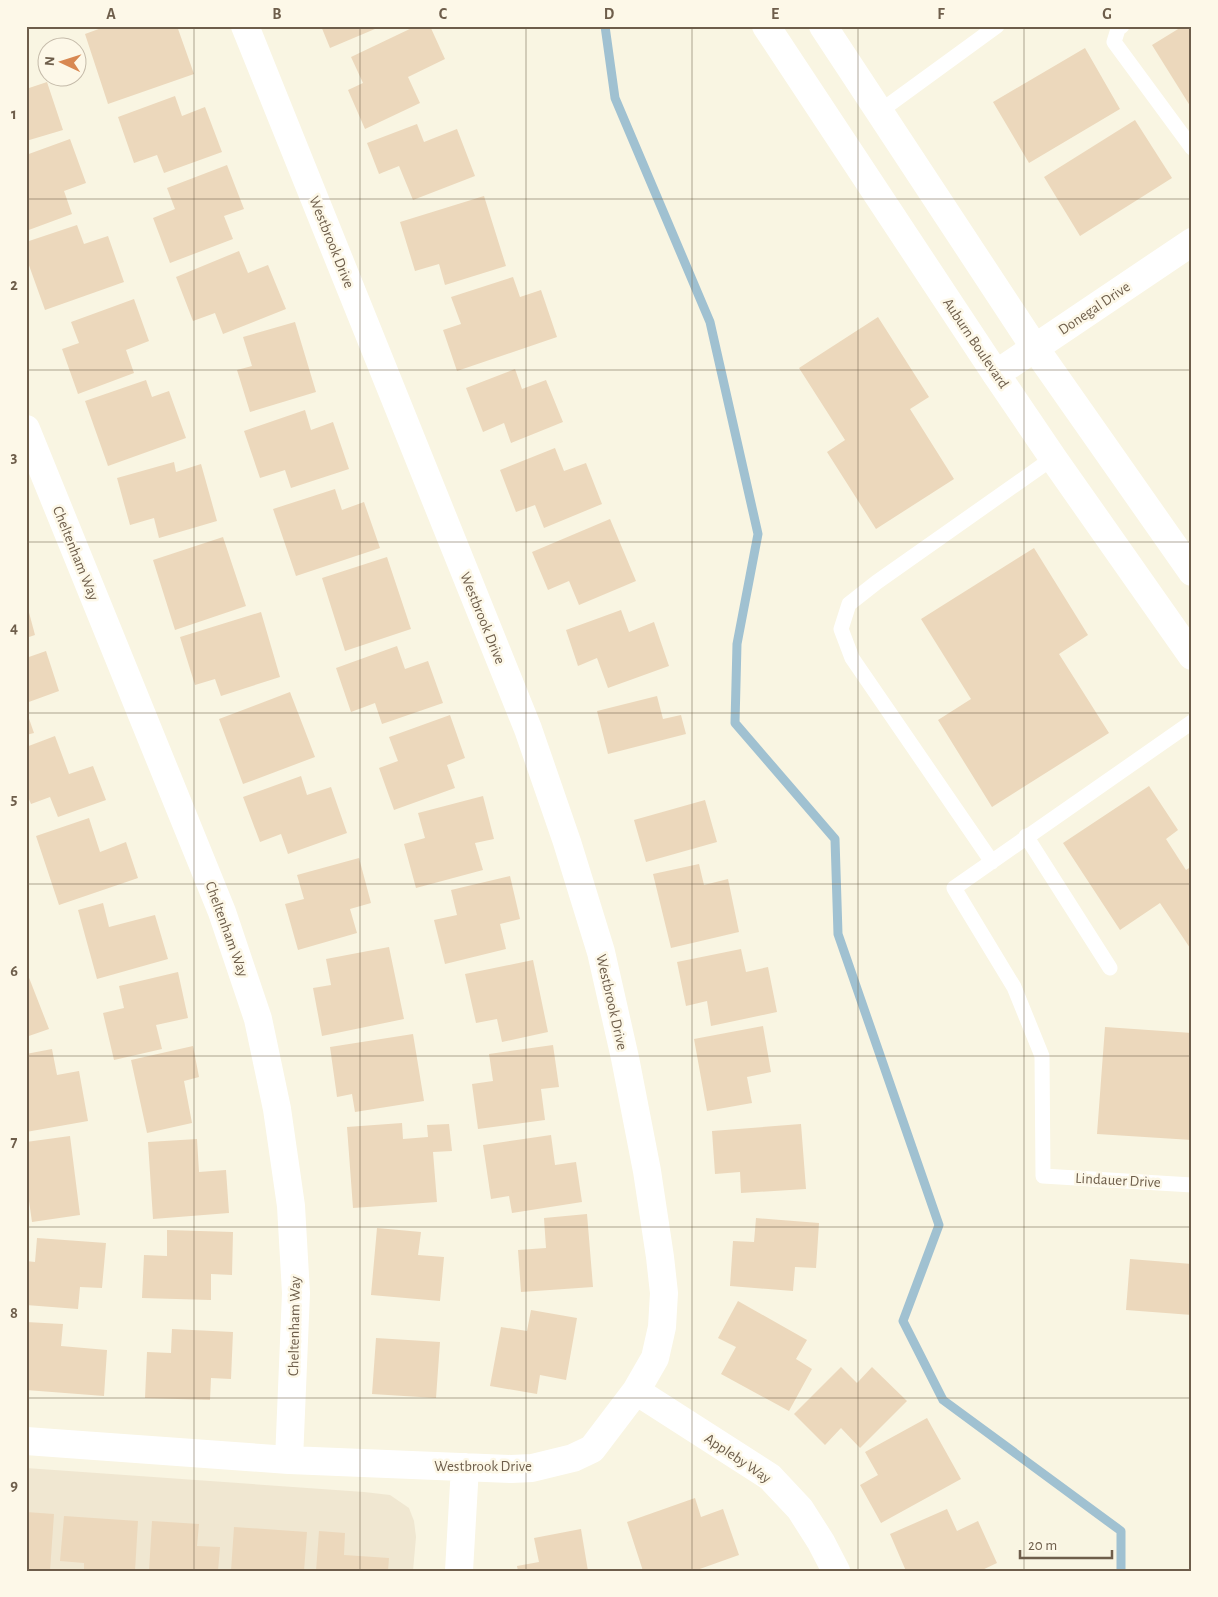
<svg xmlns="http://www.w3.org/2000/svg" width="1218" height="1597" viewBox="0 0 1218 1597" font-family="'Alegreya Sans',sans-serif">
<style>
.residential{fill:#f0e7d1}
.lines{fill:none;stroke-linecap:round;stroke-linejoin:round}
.stream{stroke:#a0c1d1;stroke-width:9}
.building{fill:#ecd8bc}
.lane{stroke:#fff;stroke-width:15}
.street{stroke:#fff;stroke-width:28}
.secondary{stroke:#fff;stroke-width:28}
.grid{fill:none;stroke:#6e5e4b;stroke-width:1;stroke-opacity:0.55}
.labels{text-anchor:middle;stroke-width:5;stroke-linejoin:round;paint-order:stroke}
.street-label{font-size:15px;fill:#6e5e4b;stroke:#fdf8e8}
.neatline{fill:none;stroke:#6e5e4b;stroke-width:2}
.grid-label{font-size:16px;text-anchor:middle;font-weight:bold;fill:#6e5e4b}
</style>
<rect width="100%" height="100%" fill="#f9f5e2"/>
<path class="residential" d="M26 1468 364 1492 390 1495 409 1508 414 1521 416 1537 413 1571H26Z"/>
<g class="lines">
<path class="stream" d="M605 26 615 98 710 322 758 534 737 644 735 723 835 839 838 934 939 1225 903 1321 943 1400 1121 1531V1571"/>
</g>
<path class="building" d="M107 26H177L194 74 108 104 85 34Z
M321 26H382L330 48Z
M416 26H430L445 59 408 77 420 103 365 129 348 90 363 83 351 57Z
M1183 26H1192V109L1152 45Z
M1085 48 1120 109 1029 163 993 102Z
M47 82 63 130 26 141V89Z
M175 96 182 116 205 107 222 152 164 173 157 155 134 163 118 117Z
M1135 120 1172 178 1080 236 1044 177Z
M417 124 424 142 457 129 475 176 413 200 399 166 379 174 367 143Z
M70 139 86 183 64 191 72 214 26 231V155Z
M227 165 244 209 224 216 233 239 170 263 153 218 175 209 167 188Z
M484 196 506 266 445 285 439 264 415 271 400 222Z
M77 225 84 244 108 236 124 282 45 310 26 257V242Z
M239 251 248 273 268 265 286 309 223 334 215 313 193 321 176 277Z
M513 277 520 297 541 290 557 337 457 371 443 330 461 324 451 297Z
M134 299 149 341 126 350 134 373 78 394 62 349 79 343 71 322Z
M878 317 929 397 910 409 954 479 876 529 827 452 845 440 799 368Z
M295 322 316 392 250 412 237 370 252 366 243 337Z
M515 369 522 389 546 380 563 422 511 443 504 423 483 432 466 388Z
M146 380 152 397 169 391 186 438 108 466 85 401Z
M305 410 311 430 333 422 349 469 291 488 285 470 260 478 244 431Z
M555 448 564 471 586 463 602 504 544 528 535 505 516 512 500 470Z
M174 462 176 472 201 464 217 521 159 538 154 518 130 525 117 478Z
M335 489 342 510 364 502 380 548 296 576 273 509Z
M610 519 636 581 579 605 569 581 548 590 532 552Z
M223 537 246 606 175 630 153 560Z
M1034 548 1088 635 1059 654 1109 733 992 807 938 720 971 699 921 619Z
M387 557 411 629 345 651 322 578Z
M27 605 35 635 26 638V606Z
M621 610 629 632 654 622 669 666 608 688 597 658 578 666 566 630Z
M261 612 280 677 221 696 215 679 195 685 180 637Z
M397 646 405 669 428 661 443 703 382 724 375 703 351 712 336 668Z
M46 651 59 691 26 703V658Z
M290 692 315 757 243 784 219 719Z
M657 696 663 719 681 715 686 734 608 754 597 711Z
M26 710 34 733 26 735Z
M450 715 465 758 447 765 455 788 394 810 379 768 398 761 389 737Z
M55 736 69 774 93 766 106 800 58 817 50 797 31 804 26 792V747Z
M301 776 307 795 331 787 347 833 288 854 281 834 260 842 243 797Z
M1149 786 1178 830 1166 839 1186 870 1192 866V951L1160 903 1120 930 1063 843Z
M483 796 494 839 475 843 483 870 416 888 404 844 425 838 418 813Z
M705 800 717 842 646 862 634 820Z
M89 818 100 852 126 842 138 878 59 905 36 836Z
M359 858 371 903 350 909 357 933 298 950 285 904 304 899 297 875Z
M699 864 704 885 728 879 739 932 671 948 653 874Z
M510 876 520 919 500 924 506 949 445 964 434 920 457 915 451 890Z
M103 903 109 927 155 915 168 959 97 979 78 910Z
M389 947 404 1019 322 1036 313 988 331 985 326 959Z
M741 949 746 972 768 967 777 1012 711 1026 707 1001 686 1006 677 962Z
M533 960 548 1032 502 1042 497 1019 476 1023 465 974Z
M26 970 49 1029 26 1037Z
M178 972 188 1018 156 1025 162 1049 114 1060 103 1013 124 1008 119 986Z
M763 1026 771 1072 747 1077 752 1103 707 1111 694 1039Z
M1105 1027 1192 1033V1140L1097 1134Z
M413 1034 424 1101 355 1112 352 1094 337 1097 330 1047Z
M553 1045 559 1087 541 1089 545 1120 478 1129 472 1084 493 1081 489 1054Z
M193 1046 199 1077 184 1081 192 1123 147 1133 131 1060Z
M52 1049 57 1075 79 1071 88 1121 26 1132V1054Z
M402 1123 403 1139 428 1137 427 1125 449 1124 452 1151 433 1152 437 1202 353 1208 347 1127Z
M801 1124 806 1189 741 1193 740 1172 715 1174 712 1131Z
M551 1135 555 1165 576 1162 582 1202 512 1213 509 1196 491 1199 483 1145Z
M70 1136 80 1215 32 1222 26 1180V1142Z
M197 1139 199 1172 226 1170 229 1213 153 1219 148 1142Z
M587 1214 593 1287 521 1292 518 1250 546 1248 544 1218Z
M756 1218 819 1223 816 1268 795 1267 793 1291 730 1286 733 1241 754 1242Z
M377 1228 421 1232 418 1255 444 1257 440 1301 371 1295Z
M167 1230 233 1232 232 1275 211 1274V1300L142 1298 144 1255 167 1256Z
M37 1238 106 1243 102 1288 80 1287 78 1309 26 1305V1261L35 1262Z
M1130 1259 1192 1264V1315L1126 1310Z
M738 1301 807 1340 796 1359 812 1369 789 1411 721 1374 736 1347 718 1338Z
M531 1310 577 1318 566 1380 540 1375 537 1394 490 1386 501 1327 527 1331Z
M26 1322 63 1324 61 1346 107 1350 104 1396 26 1390Z
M172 1329 233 1332 231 1379 211 1378 210 1400 145 1398 147 1352 171 1353Z
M376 1338 440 1342 436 1398 372 1394Z
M841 1367 857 1383 872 1367 907 1401 860 1448 841 1428 825 1445 794 1414Z
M927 1418 961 1479 881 1523 860 1485 878 1475 865 1452Z
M695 1498 701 1517 723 1509 739 1555 694 1571H643L627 1522Z
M947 1509 957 1531 978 1521 997 1563 980 1571H933L932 1569 927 1571H906L890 1534Z
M26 1512 54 1514 50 1571H26Z
M64 1516 138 1521 135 1571H84V1563L60 1561Z
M152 1521 199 1524 197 1546 220 1547 218 1571H149Z
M234 1527 307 1532 304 1571H231Z
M581 1529 588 1571H518L517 1566 539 1562 534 1538Z
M319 1531 345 1533 344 1555 389 1558 388 1571H316Z"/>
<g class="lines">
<path class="lane" d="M1122 26 1118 29 1114 42 1192 148
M879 112 997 26
M1192 722 954 888 1014 987 1042 1056 1043 1176 1192 1185
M1026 836 1110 968
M992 862 852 658 841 629 849 604 877 582 1053 458"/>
<path class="street" d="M996 374 1192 242
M26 429 222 912 258 1019 277 1109 291 1206 296 1293 289 1460
M636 1391 770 1477 800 1509 821 1542 836 1571
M26 1441 289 1460 511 1469 532 1468 573 1458 592 1449 636 1391 655 1358 662 1327 664 1293 660 1257 647 1171 625 1058 601 952 567 842 528 729 245 26
M459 1571 465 1467"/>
<path class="secondary" d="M766 26 996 374 1053 458 1192 656
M823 26 1035 348 1192 572"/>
</g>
<path class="grid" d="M194 26V1571M360 26V1571M526 26V1571M692 26V1571M858 26V1571M1024 26V1571M26 199H1192M26 370H1192M26 542H1192M26 713H1192M26 884H1192M26 1056H1192M26 1227H1192M26 1398H1192"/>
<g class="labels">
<g class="street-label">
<text transform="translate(332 242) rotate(68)" y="5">Westbrook Drive</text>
<text transform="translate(1094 308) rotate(-34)" y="5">Donegal Drive</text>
<text transform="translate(976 343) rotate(56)" y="5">Auburn Boulevard</text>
<text transform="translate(76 553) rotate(68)" y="5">Cheltenham Way</text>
<text transform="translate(483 618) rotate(68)" y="5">Westbrook Drive</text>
<text transform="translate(227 929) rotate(70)" y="5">Cheltenham Way</text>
<text transform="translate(612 1002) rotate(77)" y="5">Westbrook Drive</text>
<text transform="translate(1118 1180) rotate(3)" y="5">Lindauer Drive</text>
<text transform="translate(294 1326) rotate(-89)" y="5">Cheltenham Way</text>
<text transform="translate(738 1458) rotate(34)" y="5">Appleby Way</text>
<text x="483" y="1471">Westbrook Drive</text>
</g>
</g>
<rect width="1218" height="1597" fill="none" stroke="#fdf8e8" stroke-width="55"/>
<g transform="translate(62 62) rotate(274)"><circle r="24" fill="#fdf8e8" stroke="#c4baa9"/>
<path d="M0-4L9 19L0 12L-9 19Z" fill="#d88852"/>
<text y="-8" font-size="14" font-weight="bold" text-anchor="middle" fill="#6e5e4b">N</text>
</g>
<path d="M1020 1550v8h92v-8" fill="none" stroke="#6e5e4b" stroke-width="2.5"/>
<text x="1028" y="1550" font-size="15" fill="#6e5e4b" stroke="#fdf8e8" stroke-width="4" paint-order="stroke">20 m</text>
<rect x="28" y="28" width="1162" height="1542" class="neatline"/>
<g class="grid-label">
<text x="111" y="19">A</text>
<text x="277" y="19">B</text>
<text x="443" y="19">C</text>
<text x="609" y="19">D</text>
<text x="775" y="19">E</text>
<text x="941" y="19">F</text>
<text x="1107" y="19">G</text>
<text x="14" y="119">1</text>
<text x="14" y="290">2</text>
<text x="14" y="462">3</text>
<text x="14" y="633">4</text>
<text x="14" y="804">5</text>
<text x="14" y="976">6</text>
<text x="14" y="1147">7</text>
<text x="14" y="1318">8</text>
<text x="14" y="1490">9</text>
</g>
</svg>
